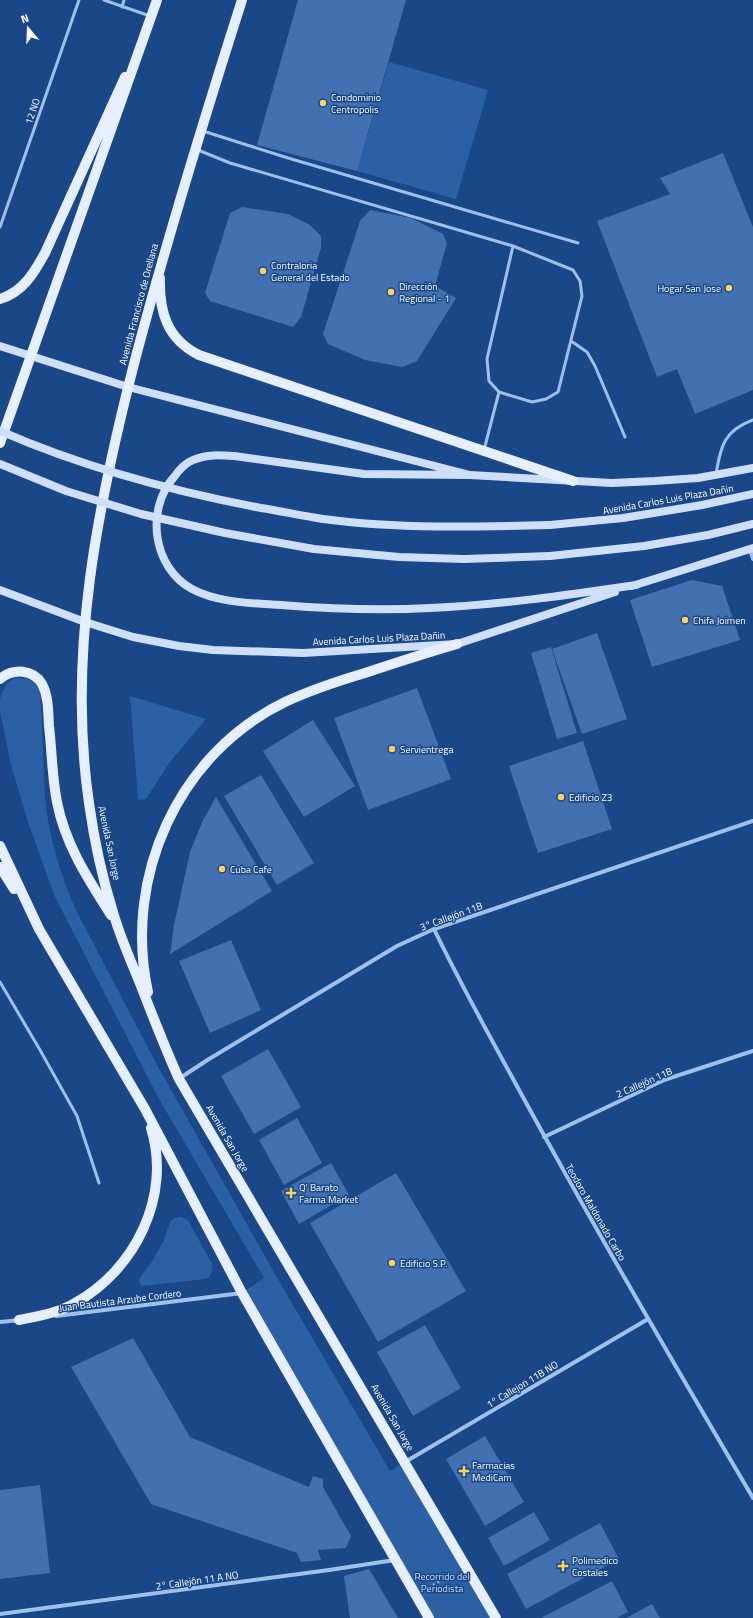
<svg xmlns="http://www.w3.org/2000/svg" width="753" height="1618" viewBox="0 0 753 1618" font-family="'Titillium Web',sans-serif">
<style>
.green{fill:#2c60a5}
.building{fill:#4270b1}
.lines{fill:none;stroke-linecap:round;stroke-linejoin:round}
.path{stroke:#a1c1ed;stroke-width:2.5;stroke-dasharray:2 3;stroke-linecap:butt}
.lane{stroke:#a1c1ed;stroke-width:3}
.street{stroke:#a1c1ed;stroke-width:4}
.secondary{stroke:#cddff9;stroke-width:8}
.primary{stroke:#e6efff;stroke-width:10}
.secondary-bridge{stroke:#cddff9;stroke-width:8}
.poi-dot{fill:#ffd45c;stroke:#194787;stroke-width:1.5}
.labels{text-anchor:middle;stroke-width:3;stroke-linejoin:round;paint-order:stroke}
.poi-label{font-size:10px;fill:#fff;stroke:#194787;text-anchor:start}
.street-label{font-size:10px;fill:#fff;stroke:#194787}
.park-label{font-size:10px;fill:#c6dcf9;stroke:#194787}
</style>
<rect width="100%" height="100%" fill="#194787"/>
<path class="green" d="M389 62 488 90 456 199 357 171Z
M15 678C30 678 35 680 40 694 43 729 43 763 45 798 49 838 61 878 78 914L156 1063 275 1274 390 1471 405 1462 496 1618H429L242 1293 264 1278 159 1099 55 897 28 822 11 765 0 711V699L3 690 7 683Z
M130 696 206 719 170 762 146 799 138 800Z
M181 1217 188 1220 212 1264C213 1271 212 1275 206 1279L142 1286 139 1282 140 1277 151 1263 164 1240 170 1222 174 1218Z"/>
<path class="building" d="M298 0H406L357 171 257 145Z
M723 153 753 227V390L695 414 677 369 657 377 597 221 670 194 660 178Z
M242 207 288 214 310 225 321 236V248L301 317 293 327 210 301 205 293 230 213Z
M370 210 411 218 443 234 447 243 435 286 456 298 417 361 402 367 365 360 328 344 323 334 360 221Z
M692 580 722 586 740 640 652 667 630 600Z
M597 633 627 719 582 734 552 649Z
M551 647 577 733 557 739 531 653Z
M417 688 451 779 368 810 334 718Z
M313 720 355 786 304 817 263 751Z
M583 741 612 829 538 853 509 766Z
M261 775 314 863 277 885 224 796Z
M216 797 272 891 170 954 174 925 190 852 203 820Z
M231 940 261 1010 210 1033 179 961Z
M268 1049 301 1107 254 1134 221 1076Z
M297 1118 322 1163 284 1185 259 1140Z
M331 1163 349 1195 299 1224 281 1191Z
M396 1173 466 1291 378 1342 310 1223Z
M425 1325 461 1388 413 1416 377 1352Z
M133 1338 190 1437 309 1487 313 1476 323 1479V1487L351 1536 346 1548 318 1550 321 1560 301 1562 297 1553 151 1504 71 1367Z
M485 1436 524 1502 485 1526 446 1459Z
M40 1485 50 1573 0 1579V1490Z
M534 1512 550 1540 504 1566 488 1538Z
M600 1523 619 1559 526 1609 507 1574Z
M369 1569 398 1618H350L344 1576Z
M612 1581 628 1612 617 1618H541Z
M652 1604 660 1618H626Z"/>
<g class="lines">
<path class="path" d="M433 1585 448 1576"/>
<path class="lane" d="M104 0 150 16
M122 7 124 0
M203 131 288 158 578 243
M198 150 230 163 513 246 573 270 580 281 582 296 558 392 546 399 532 402 499 392 489 381 487 359 513 246
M0 227 79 0
M571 341 587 352 595 366 625 437
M484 450 499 392
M716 474C721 445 724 431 753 420
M0 982 40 1050 77 1116 99 1183"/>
<path class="street" d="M750 549 753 559
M434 929C458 979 485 1028 512 1077 589 1219 671 1359 753 1498
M180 1078 209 1059 397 946 434 929 753 821
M544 1137 664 1080 753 1051
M56 1316 242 1293
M0 1322 20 1320
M405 1462 648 1319
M0 1614 329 1570 395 1560"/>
<path class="secondary" d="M0 346 128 387 470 475 612 483 655 481 698 478 753 468
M470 475 364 474 234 456C220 455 207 454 193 460 185 463 179 470 174 477 145 510 153 568 192 589 218 603 252 603 281 605 331 609 380 611 430 608 499 605 568 595 636 585
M550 525 623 518 702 505 753 494
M550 556 644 546 708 535 753 524
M632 586 753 548
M0 590 85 622 133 637 179 646 213 650 303 653 457 644 615 592"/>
<path class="primary" d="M242 0C204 119 167 239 135 360 98 504 67 653 89 803 94 839 102 877 113 912 120 937 131 961 141 986 153 1017 165 1048 179 1079L496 1618
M160 278C159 312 167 339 199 355L573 481
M0 299C23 292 34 273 45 253L125 77
M0 443 157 0
M0 679C13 668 33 669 42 684 49 697 48 713 49 726 52 752 52 777 57 802 65 844 88 879 111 915
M0 846 39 929 145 1109 242 1293 429 1618
M0 867 14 889
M148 992C123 877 178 754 285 702 311 690 338 681 365 673 395 663 426 653 457 644
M19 1320C38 1316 58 1313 75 1303 135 1270 172 1196 151 1128"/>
<path class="secondary-bridge" d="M0 431C85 468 170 491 261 508 281 511 302 516 323 519 398 529 475 527 550 525
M0 464 66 491 141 514 225 533 314 549 399 557 464 559 550 556"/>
</g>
<g class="poi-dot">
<circle cx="323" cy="103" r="4"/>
<circle cx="263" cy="271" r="4"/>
<circle cx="729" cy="288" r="4"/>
<circle cx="391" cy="292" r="4"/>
<circle cx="685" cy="620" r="4"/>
<circle cx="392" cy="749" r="4"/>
<circle cx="561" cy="797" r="4"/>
<circle cx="222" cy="869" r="4"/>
<path d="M289 1187h4v4h4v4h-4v4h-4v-4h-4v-4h4z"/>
<circle cx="392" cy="1263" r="4"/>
<path d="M462 1465h4v4h4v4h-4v4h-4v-4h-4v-4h4z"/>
<path d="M561 1560h4v4h4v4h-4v4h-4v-4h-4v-4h4z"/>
</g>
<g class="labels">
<g class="poi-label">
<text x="331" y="101">Condominio<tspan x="331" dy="12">Centropolis</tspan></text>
<text x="271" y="269">Contraloria<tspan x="271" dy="12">General del Estado</tspan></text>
<text x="399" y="290">Dirección<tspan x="399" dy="12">Regional - 1</tspan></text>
<text x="721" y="292" text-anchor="end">Hogar San Jose</text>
<text x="693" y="624">Chifa Joimen</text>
<text x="400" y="753">Servientrega</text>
<text x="569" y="801">Edificio Z3</text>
<text x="230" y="873">Cuba Cafe</text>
<text x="299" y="1191">Q' Barato<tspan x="299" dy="12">Farma Market</tspan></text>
<text x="400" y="1267">Edificio S.P.</text>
<text x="472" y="1469">Farmacias<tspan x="472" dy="12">MediCam</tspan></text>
<text x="572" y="1564">Polimedico<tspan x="572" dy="12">Costales</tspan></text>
</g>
<g class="street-label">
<text transform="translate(32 111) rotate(-71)" y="4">12 NO</text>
<text transform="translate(138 304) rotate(-75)" y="4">Avenida Francisco de Orellana</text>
<text transform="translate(668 499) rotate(-10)" y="4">Avenida Carlos Luis Plaza Dañin</text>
<text transform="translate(379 638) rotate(-3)" y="4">Avenida Carlos Luis Plaza Dañin</text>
<text transform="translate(110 843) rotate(78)" y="4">Avenida San Jorge</text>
<text transform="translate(451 916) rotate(-20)" y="4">3° Callejón 11B</text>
<text transform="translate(644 1082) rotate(-24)" y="4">2 Callejón 11B</text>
<text transform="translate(228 1138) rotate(60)" y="4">Avenida San Jorge</text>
<text transform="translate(596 1212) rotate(60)" y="4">Teodoro Maldonado Carbo</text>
<text transform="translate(120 1300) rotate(-7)" y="4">Juan Bautista Arzube Cordero</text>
<text transform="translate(522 1384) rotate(-31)" y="4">1° Callejon 11B NO</text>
<text transform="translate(393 1417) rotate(60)" y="4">Avenida San Jorge</text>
<text transform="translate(197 1580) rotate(-8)" y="4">2° Callejón 11 A NO</text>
</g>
<g class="park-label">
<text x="442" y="1580">Recorrido del<tspan x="442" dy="12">Periodista</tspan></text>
</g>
</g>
<g transform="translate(28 28) rotate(341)" stroke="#194787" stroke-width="3" paint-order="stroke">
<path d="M0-3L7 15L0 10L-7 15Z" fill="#ffffff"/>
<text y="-6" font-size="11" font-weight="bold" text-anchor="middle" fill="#ffffff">N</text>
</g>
</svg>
